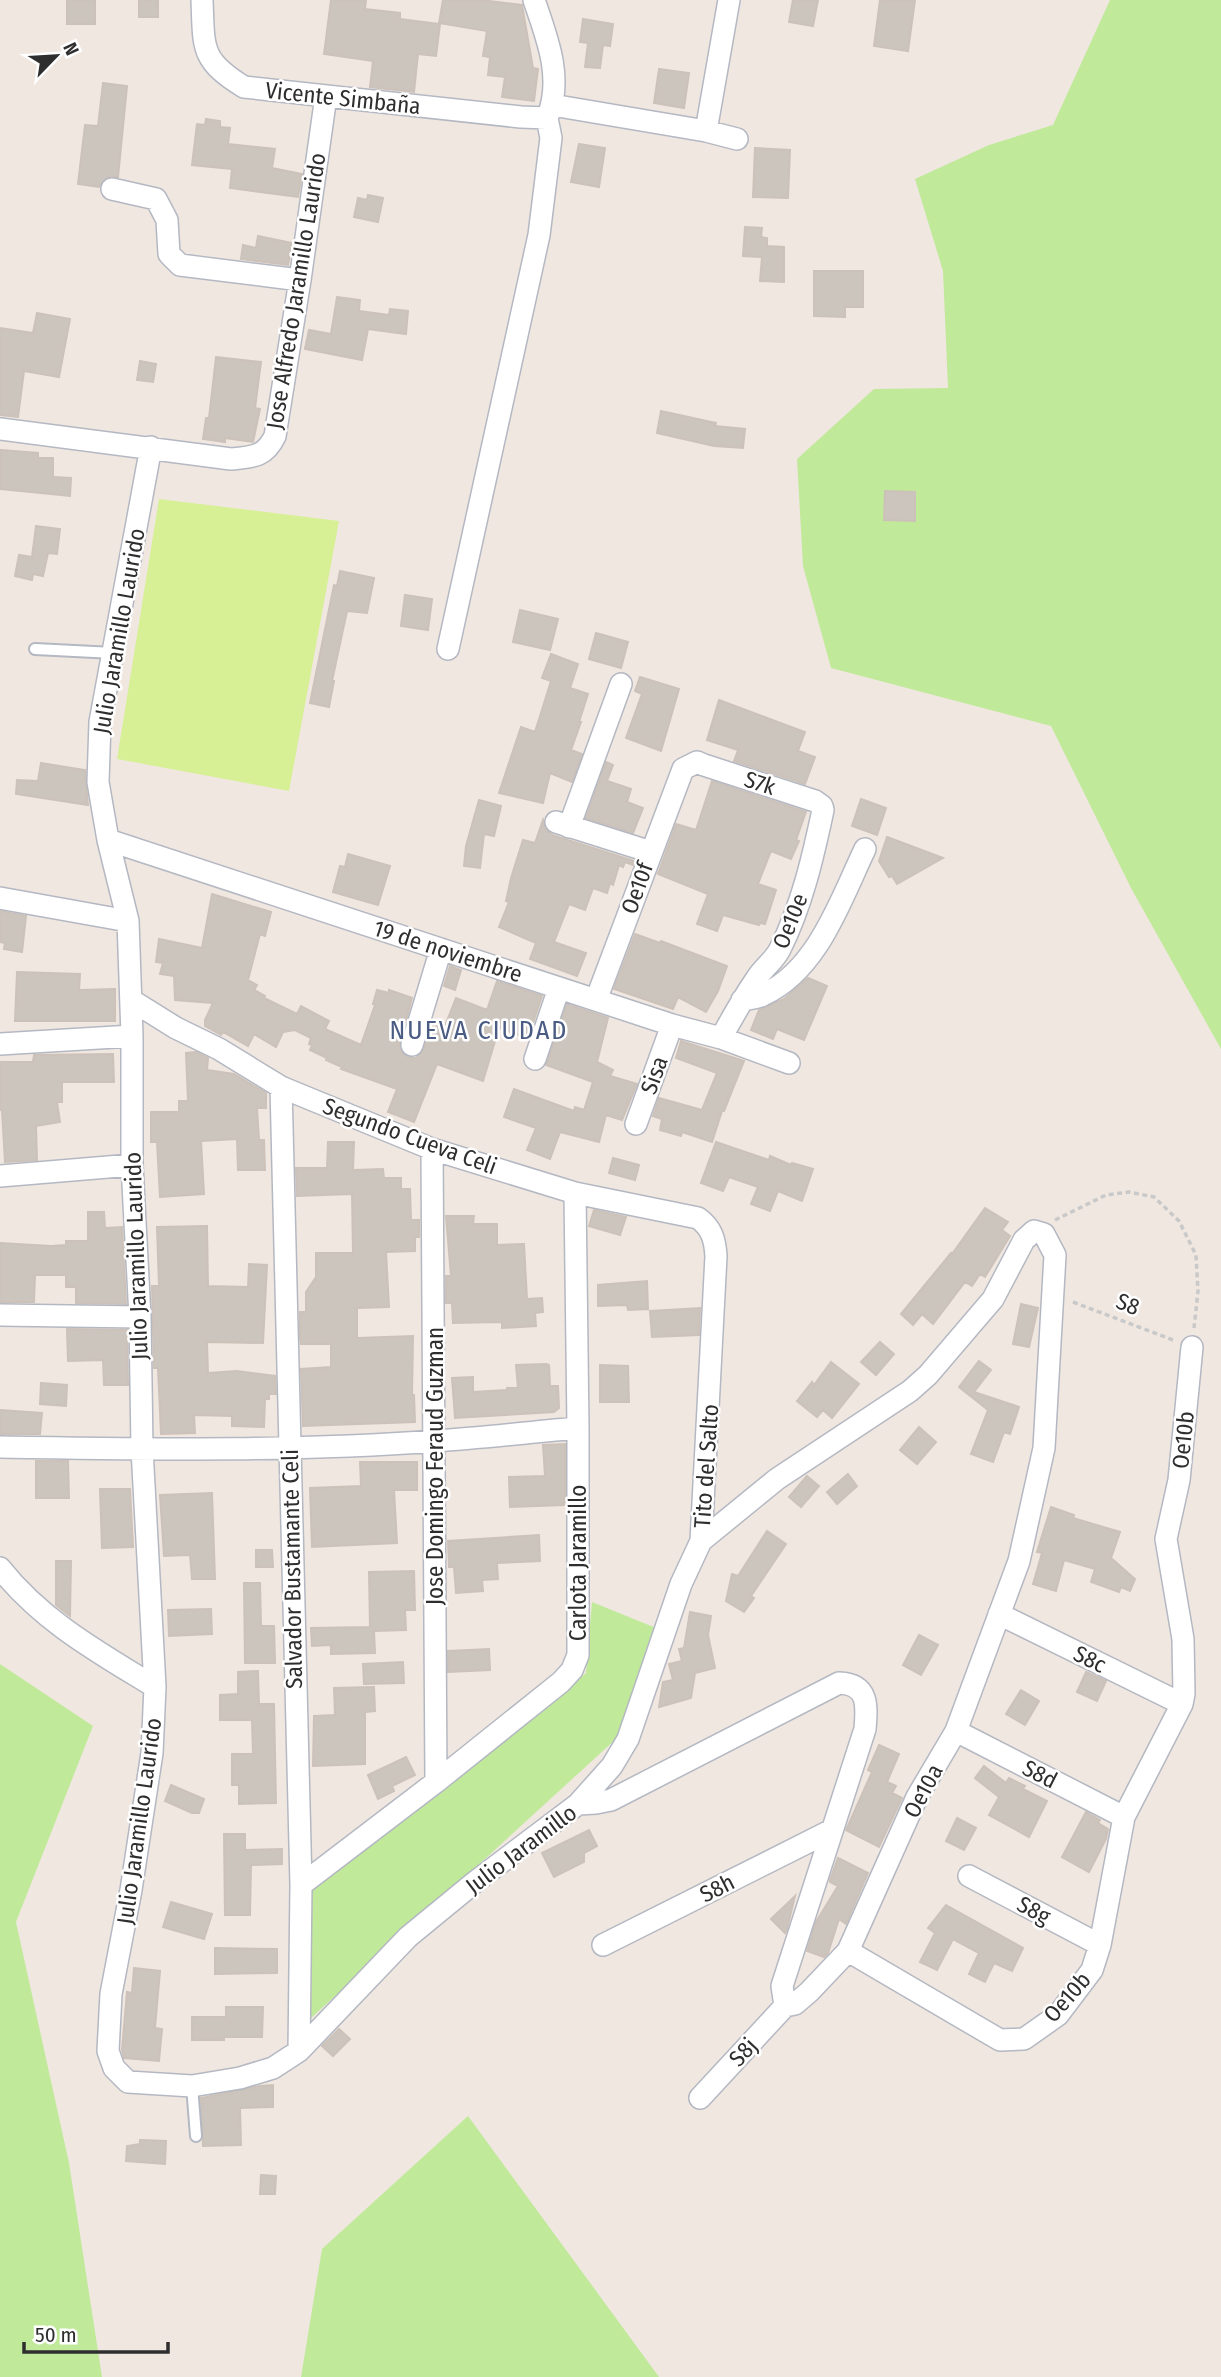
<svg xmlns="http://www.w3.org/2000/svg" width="1221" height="2377" viewBox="0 0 1221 2377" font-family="'Fira Sans Condensed',sans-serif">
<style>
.green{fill:#c0e99a}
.pitch{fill:#d7f095}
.building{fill:#cbc5be;stroke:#ccc2b9;stroke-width:2}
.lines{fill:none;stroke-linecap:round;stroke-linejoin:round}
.lane-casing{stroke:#b4b8c2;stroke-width:14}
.street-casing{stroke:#b4b8c2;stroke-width:24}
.path{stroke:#c9c9c9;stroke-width:3.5;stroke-dasharray:5 3.5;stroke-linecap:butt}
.lane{stroke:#fff;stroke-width:10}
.street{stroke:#fff;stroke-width:21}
.labels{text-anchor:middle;stroke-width:5;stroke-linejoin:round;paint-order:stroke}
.street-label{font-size:23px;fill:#2e2e2e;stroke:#fff}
.quarter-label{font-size:26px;letter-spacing:2px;fill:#4a5c83;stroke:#fff}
</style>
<rect width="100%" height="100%" fill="#f0e7e0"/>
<path class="green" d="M1110 0H1221V1049L1131 888 1051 726 831 668 803 566 797 459 874 389 948 388 943 271 915 179 989 145 1053 125Z
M592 1602 656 1628 617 1738 310 2019 311 1888 442 1791 586 1673Z
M0 1664 93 1726 16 1922 69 2163 102 2377H0Z
M468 2116 659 2377H301L322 2249Z"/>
<path class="pitch" d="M159 499 339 521 289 791 117 759Z"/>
<path class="building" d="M67 0H95V24H67Z
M139 0H158V17H139Z
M331 0H366L365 9 400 13V19L440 24 436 56 418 54 414 92 370 87 373 61 324 54Z
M443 0H481L522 5 533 68 538 69 534 101 502 97 505 77 488 75 490 57 483 56 487 31 439 23Z
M793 0H818L813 26 789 22Z
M880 0H915L908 51 874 46Z
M583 19 613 24 610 46 603 45 600 68 585 67 588 43 580 42Z
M659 69 689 73 684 108 654 103Z
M103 83 127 86 118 177H108L99 187 78 184 85 125 98 126Z
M206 119 220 121V127L230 128 228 144 275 149 272 168 302 174 298 197 230 188 232 169 192 165 197 124 205 125Z
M579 144 605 148 599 187 571 182Z
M755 148 790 150 788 198 753 197Z
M368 195 383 198 378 222 354 217 358 198 367 200Z
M745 227 762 228 761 237 767 238V246L784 247V282L760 281 762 257 743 256Z
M258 236 292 243 288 265 241 259 243 245 256 248Z
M814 271H863V307H845V317L814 316Z
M337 297 360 300 359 311 389 315 390 309 408 311 406 334 368 329 362 360 305 349 309 330 331 334Z
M37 313 70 319 59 377 24 371 18 417 0 415V328L33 333Z
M216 357 261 362 255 408 260 409 253 442 225 438V442L203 439 206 418H209Z
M140 361 156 364 153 382 137 380Z
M661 411 716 423 715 426 745 429 743 448 714 446 657 433Z
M1 450 38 453V458H53V477L71 478 70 496 0 489Z
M885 491 915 492V521L884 520Z
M36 526 60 529 57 554 48 553 43 576 33 574 32 580 15 576 19 555 32 557Z
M340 571 374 578 367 613 347 611 332 681H334L329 707 310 703 334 585 337 586Z
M405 595 432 599 428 630 401 626Z
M520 610 558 619 550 650 513 642Z
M596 633 628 642 621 668 589 659Z
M551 654 578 664 570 688 588 694 579 722H581L571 750 582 754 572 782 550 773 543 803 499 793 521 727 535 732 551 681 542 678Z
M640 677 679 689 661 751 626 738 642 694 635 691Z
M719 700 805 732 798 751 815 757 805 784 734 761 738 750 707 740Z
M606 762 613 765 607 781 631 789 627 802 643 808 633 833 586 818Z
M41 763 85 770 88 805 16 794 17 780 38 781Z
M712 781 806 812 796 840 799 841 791 859 771 851 758 884 776 890 765 924 760 923 759 925 723 915 717 931 697 924 708 894 658 874 676 824 696 830Z
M861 799 886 808 877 835 852 826Z
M479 800 501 806 494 836 484 834 480 868 464 866 466 846Z
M543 820 546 830 552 835 634 861 633 865 625 862 623 867 619 865 613 885 610 883 607 893 593 888 585 910 569 904 554 942 586 953 577 976 530 959 536 943 499 927 509 902 506 901 511 878 523 840 535 843Z
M887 837 943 858 897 884 892 876 889 877 879 861Z
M348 854 390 866 378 905 333 892 340 866 345 867Z
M212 894 271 912 265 936 260 934 248 980 257 985 254 990 265 996 264 998 297 1014 301 1006 329 1021 325 1029 361 1045 375 1005 373 1004 377 990 389 993V990L412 998 399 1047 402 1053 408 1057 416 1058 424 1049 433 1020 445 1026 456 998 487 1010 497 981 542 996 528 1038 499 1028 483 1081 437 1064 414 1122 388 1112 397 1089 341 1069 342 1067 326 1060 327 1058 310 1050 312 1045 309 1044 311 1038 295 1030 283 1032 276 1047 254 1034 248 1046 223 1032 221 1035 205 1026V1020L213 1003 175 1000 174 976 160 974 163 963 156 962 159 939 202 948Z
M0 911 26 916 22 952 4 949 5 943 0 942Z
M635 934 660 943 661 941 727 966 718 991 706 1012 678 997 673 1009 614 989Z
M450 966 461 970 455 990 444 986Z
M17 972 80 974 79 990 115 989V1021H15Z
M808 978 827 986 804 1040 777 1029 773 1039 751 1030 759 1010 784 999Z
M567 1004 608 1018 597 1062 613 1070 610 1076 637 1084 622 1120 606 1115 599 1142 560 1132 550 1159 527 1150 536 1128 504 1117 514 1089 574 1111 575 1107 584 1110 593 1082 546 1065Z
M681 1041 744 1061 724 1111H722L712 1142 682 1132 681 1136 660 1130 662 1119 653 1116 659 1098 702 1110 717 1073 676 1058Z
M196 1052 208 1058 207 1070 234 1074 266 1093V1108H257L259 1140H264L265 1170H238L237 1139 201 1141 204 1194 160 1197 157 1142H151V1112H179V1101H188L186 1053Z
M113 1054 114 1082H62V1102H57L60 1122 36 1126 37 1160 5 1162 2 1110H0V1062H33L34 1055Z
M328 1142H354L353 1170 383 1169 384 1178H401V1189H410L411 1220H419V1237H415V1251L386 1252 389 1307 357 1308V1338L413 1336 412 1395H414L415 1422 303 1426 301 1369 331 1367V1344H301L300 1338V1312H306V1292L316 1277V1253H353L352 1194 297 1196 296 1168H327Z
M716 1142 769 1160 770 1156 791 1165 792 1163 813 1169 802 1201 778 1191 770 1211 751 1204 758 1187 729 1177 723 1191 701 1183Z
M613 1158 639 1165 635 1180 609 1173Z
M985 1208 1008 1222 1002 1230 1010 1236 985 1277 980 1274 972 1286 965 1282 933 1324 922 1314 913 1325 901 1314 951 1253 952 1254Z
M594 1210 626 1217 620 1235 589 1226Z
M88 1212H104L105 1228 122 1227 126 1304 76 1303V1287H66V1275H35L34 1302H0V1243L51 1246 66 1245V1241H88Z
M446 1216H474L473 1224H497V1245L524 1244 527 1299 542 1298 543 1312 535 1313 536 1326 502 1328V1322L453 1323 452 1303H446V1276H451Z
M207 1226 208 1286 248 1287 249 1264 267 1265 263 1343 207 1342 208 1373 237 1371 275 1376 276 1394H269V1399H265L264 1427 232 1426V1416L194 1415 195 1433 161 1434 158 1368H154L152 1286H159L157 1227Z
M647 1281 648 1309 628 1310 627 1305 598 1306V1285Z
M1021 1304 1038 1308 1029 1347 1013 1344Z
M700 1308 699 1335 652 1337 650 1311Z
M67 1329 127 1330 128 1385H104L103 1360 68 1361Z
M880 1342 894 1354 876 1375 861 1362Z
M979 1361 991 1370 974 1392 1019 1407 1010 1434 1004 1432 993 1462 971 1454 988 1410 959 1387Z
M831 1362 859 1384 832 1418 823 1410 817 1417 797 1401 812 1382 814 1385Z
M546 1364 549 1365 550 1386H558L559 1408 554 1412 455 1418 452 1378 473 1377V1392L507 1390V1388H518L516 1365Z
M600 1365 628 1366 629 1402H600Z
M41 1383 67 1385 66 1406 40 1404Z
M0 1410 42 1413 40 1434H0Z
M919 1427 936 1442 917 1464 900 1450Z
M565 1444V1505L510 1507 509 1477 545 1476 543 1445Z
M36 1461H68L69 1498H36Z
M360 1462H417V1490H394L397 1543 312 1547 310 1488 361 1486Z
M848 1474 857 1486 837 1504 827 1492Z
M807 1476 819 1486 801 1507 789 1497Z
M100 1489H130L133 1547 102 1548Z
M212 1493 215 1579H192L190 1555 164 1556 160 1495Z
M1051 1507 1074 1515 1073 1518 1120 1532 1111 1558 1135 1579 1130 1591 1121 1587 1119 1592 1091 1582 1095 1569 1064 1560 1056 1591 1033 1584 1042 1553 1037 1552Z
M767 1531 786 1544 751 1596 754 1598 744 1612 726 1601 732 1574 738 1576Z
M539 1535 540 1561 497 1563 498 1579 482 1580 483 1591 456 1593 454 1567H449L448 1541Z
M256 1550H272L273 1567H256Z
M56 1561H71L70 1616 56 1605Z
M414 1571 415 1610H405L406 1630 374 1631 375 1653 331 1654V1645L312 1646 311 1628 370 1627 369 1572Z
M244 1583H260L261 1626H274L275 1663H245Z
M211 1609 212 1634 169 1636 168 1610Z
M690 1612 711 1616 708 1635 715 1668 695 1673 691 1698 659 1707 663 1682 673 1680 669 1664 682 1661 679 1649 684 1648Z
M919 1635 938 1645 921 1675 903 1665Z
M489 1649 490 1670 448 1672V1651Z
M403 1662 404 1683 364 1684 363 1664Z
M258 1671 259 1704H274L276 1803 239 1804V1785H232V1754H253L252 1720H220V1695L238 1694V1672Z
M1086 1672 1106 1681 1097 1701 1077 1692Z
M374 1687 375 1711 365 1712V1764L313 1766 314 1716 335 1715 334 1688Z
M1021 1690 1039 1701 1025 1725 1006 1714Z
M879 1745 899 1754 887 1782 896 1786 892 1793 902 1798 879 1847 846 1830 872 1772 868 1770Z
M406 1757 415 1775 392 1786 394 1791 378 1799 368 1775Z
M984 1766 1006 1783 1009 1778 1025 1786 1023 1789 1047 1801 1029 1837 989 1815 999 1797 975 1778Z
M171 1785 204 1799 199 1813H192L165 1801Z
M1086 1812 1100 1820 1098 1823 1108 1829 1106 1839 1089 1872 1062 1857Z
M957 1818 976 1828 964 1850 946 1841Z
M589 1830 597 1846 584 1853V1862L554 1877 542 1853Z
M224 1834H245V1850L282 1849V1864L251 1865 250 1915H225Z
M838 1858 868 1873 846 1924 839 1919 828 1953 824 1957 807 1951 816 1922 838 1886 830 1882V1880Z
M795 1896 787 1929 785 1933 771 1919Z
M171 1902 212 1914 204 1939 163 1927Z
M946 1905 1023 1948 1012 1971 994 1963 985 1982 969 1974 979 1953 953 1939 937 1970 920 1962 935 1933 928 1928Z
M215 1948 277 1949V1973L215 1974Z
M134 1968 160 1971 155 2028 162 2029 159 2061 124 2058 122 2050 127 1992 132 1993Z
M226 2007H263L262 2037H224V2040H192V2017H226Z
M339 2029 350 2039 333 2056 322 2046Z
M273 2085V2107L240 2108 241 2145 203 2146 201 2098 260 2086Z
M140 2140 166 2141 165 2164 126 2161 127 2146 140 2144Z
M261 2175 276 2176 275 2194H260Z"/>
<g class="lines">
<g class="lane-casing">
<path id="lane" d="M35 649 114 653
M192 2086 196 2136"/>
</g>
<g class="street-casing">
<path id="street" d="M202 0C204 48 200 60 244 87L521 117 547 118
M534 0C547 38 563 77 548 116
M552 105 706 131 737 139
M706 131 729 0
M112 189 156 199 167 220 169 254 180 265 300 280
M0 429 231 459C253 457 265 457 275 436L300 280 326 96
M151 447 100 722 98 782 108 840 128 921 132 1036V1165L140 1317 142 1449 155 1687 152 1753 131 1890 111 1994 108 2051 114 2068 128 2082 192 2086 240 2078 273 2068 299 2051 408 1937 475 1882 578 1804 596 1803 611 1800 839 1683C869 1684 867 1706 865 1729L782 1986 785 2006 795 2004 809 1992 848 1951 917 1797 956 1731 1019 1561 1044 1448 1055 1255 1044 1234 1034 1231 1024 1240 993 1299 928 1375 910 1391 777 1479 701 1541
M448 649 539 235 551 138 547 118
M556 822 651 852
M569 827 621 684
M108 840 672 1025 721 1038 789 1063
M0 898 128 921
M131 1000 176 1028 219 1049 281 1087 432 1149 575 1193 698 1218C712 1228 715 1240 716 1256L701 1541 681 1584 628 1739 612 1766 578 1804
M596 1000 683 769 697 762 704 765 815 801 822 806 823 810C813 857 802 905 780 949 774 961 764 967 757 978 743 998 732 1018 721 1038
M742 1000C749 999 757 998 763 995 818 970 841 899 865 849
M0 1044 132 1036
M412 1045 441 949
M535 1059 559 988
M281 1087 301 1885 299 2051
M636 1124 672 1025
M432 1149 436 1782
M0 1176 132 1165
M0 1315 140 1317
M0 1447C145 1449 291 1452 435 1441 483 1438 531 1432 578 1428
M0 1568C43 1622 98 1652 155 1687
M999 1614 1182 1704
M956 1731 1124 1817
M969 1876 1100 1945
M301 1885 436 1782 561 1682 572 1670 578 1655V1428L575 1193
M603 1945 830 1831
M848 1951 1000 2040 1024 2039 1058 2015 1092 1970 1100 1945 1124 1817 1182 1704 1184 1694 1183 1639 1166 1539 1179 1480 1192 1347
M700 2098 785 2006"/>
</g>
<path class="path" d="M1055 1220 1106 1195 1129 1192 1154 1197 1179 1221 1196 1255 1198 1291 1194 1328
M1073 1302 1173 1340"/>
<use href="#lane" class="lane"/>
<use href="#street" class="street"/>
</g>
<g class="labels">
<g class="street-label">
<text transform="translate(343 98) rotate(6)" y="8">Vicente Simbaña</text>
<text transform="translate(296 291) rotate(-81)" y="8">Jose Alfredo Jaramillo Laurido</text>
<text transform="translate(119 631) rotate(-80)" y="8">Julio Jaramillo Laurido</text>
<text transform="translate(760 783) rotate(18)" y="8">S7k</text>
<text transform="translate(637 888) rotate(-70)" y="8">Oe10f</text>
<text transform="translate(790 921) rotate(-68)" y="8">Oe10e</text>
<text transform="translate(448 951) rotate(18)" y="8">19 de noviembre</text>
<text transform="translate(654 1075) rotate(-70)" y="8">Sisa</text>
<text transform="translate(410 1136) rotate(20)" y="8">Segundo Cueva Celi</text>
<text transform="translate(136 1256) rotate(-92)" y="8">Julio Jaramillo Laurido</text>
<text transform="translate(1128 1304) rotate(21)" y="8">S8</text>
<text transform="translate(1183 1440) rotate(-84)" y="8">Oe10b</text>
<text transform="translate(435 1466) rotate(-90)" y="8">Jose Domingo Feraud Guzman</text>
<text transform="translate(706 1466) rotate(-86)" y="8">Tito del Salto</text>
<text transform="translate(578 1563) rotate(-90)" y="8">Carlota Jaramillo</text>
<text transform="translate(292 1569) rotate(-91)" y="8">Salvador Bustamante Celi</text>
<text transform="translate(1090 1659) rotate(26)" y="8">S8c</text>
<text transform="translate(1040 1774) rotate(27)" y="8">S8d</text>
<text transform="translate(923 1791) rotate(-62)" y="8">Oe10a</text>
<text transform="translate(139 1821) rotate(-82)" y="8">Julio Jaramillo Laurido</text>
<text transform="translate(521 1849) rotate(-37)" y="8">Julio Jaramillo</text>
<text transform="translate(717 1888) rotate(-27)" y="8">S8h</text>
<text transform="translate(1034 1910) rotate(28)" y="8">S8g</text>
<text transform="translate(1067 1997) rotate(-49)" y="8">Oe10b</text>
<text transform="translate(743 2052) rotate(-47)" y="8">S8j</text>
</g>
<g class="quarter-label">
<text x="479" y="1039">NUEVA CIUDAD</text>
</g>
</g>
<g transform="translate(56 56) rotate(65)" stroke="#ffffff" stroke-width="5" paint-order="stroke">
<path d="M0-5L12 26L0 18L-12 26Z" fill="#2e2e2e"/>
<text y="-10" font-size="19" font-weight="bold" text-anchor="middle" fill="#2e2e2e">N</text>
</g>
<path d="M24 2342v10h144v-10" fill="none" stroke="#2e2e2e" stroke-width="3.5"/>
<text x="35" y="2342" font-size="21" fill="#2e2e2e" stroke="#ffffff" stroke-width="5" paint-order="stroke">50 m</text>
</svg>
